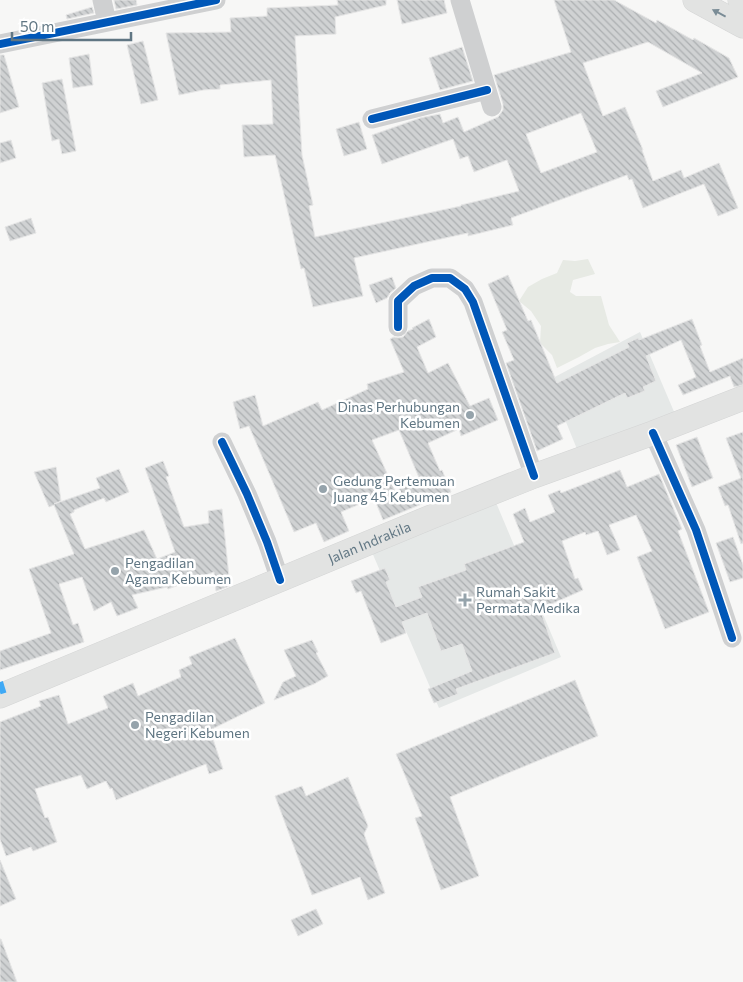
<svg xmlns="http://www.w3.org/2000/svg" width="743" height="982" viewBox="0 0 743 982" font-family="Commissioner,sans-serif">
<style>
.built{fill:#e5e8e7}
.green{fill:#e7eae4}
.building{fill:url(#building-back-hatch);stroke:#e6e6e6;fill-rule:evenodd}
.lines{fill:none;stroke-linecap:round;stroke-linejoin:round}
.major-casing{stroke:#d4d5d5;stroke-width:25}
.minor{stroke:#cfd0d1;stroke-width:19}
.major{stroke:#e2e3e2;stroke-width:24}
.quiet{stroke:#3fa9f5;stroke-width:6;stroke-dasharray:12 6;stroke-linecap:butt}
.cycleway-casing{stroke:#fff;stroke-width:11}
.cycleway{stroke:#0057b8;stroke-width:8}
.oneway{fill:#7a8c96}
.poi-dot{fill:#95a3ab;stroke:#fff;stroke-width:2}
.labels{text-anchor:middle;stroke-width:5;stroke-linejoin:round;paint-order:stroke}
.poi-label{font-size:14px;fill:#607683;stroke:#fff;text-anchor:start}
.street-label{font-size:14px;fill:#607683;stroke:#fff}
</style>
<defs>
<pattern id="building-back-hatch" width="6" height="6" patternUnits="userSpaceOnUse" patternTransform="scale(1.25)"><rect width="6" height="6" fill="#d0d2d3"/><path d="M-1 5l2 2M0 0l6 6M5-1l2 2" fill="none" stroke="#acafb1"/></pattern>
</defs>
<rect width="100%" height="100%" fill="#f7f7f6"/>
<path class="built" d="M640 332 678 421 581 459 549 380Z
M492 493 561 657 439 708 368 543Z"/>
<path class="green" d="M588 259 595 274 573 280 570 292 576 296H601L609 325 620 342 608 344 595 348 579 357 557 368 552 355 540 343 541 326 531 311 519 301 528 287 542 279 557 273 563 260 575 261Z"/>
<path class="building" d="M114 0H136L137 5 116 9Z
M337 0H386V5L335 17 336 34 295 36 302 155 313 205 309 206 315 237 461 206V205L519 191 507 160 474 172 468 156 460 159 453 139 382 164 372 135 420 118 440 114 443 123 458 117 464 132 498 117 503 110V104L494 75 571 52 554 0H614L656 23 657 20 693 40 694 38 729 58 738 77 663 107 656 91 702 73 648 42 583 63 603 116 625 107 643 150H642L653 181 681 170 684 178 719 163 738 208 718 216 704 184 643 208 632 179 629 180 627 175 511 218 513 225 468 236V233L354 258 363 296 313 307 304 268 301 269 275 155 244 157 242 125 273 124 271 80 220 85V89L203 90 179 95 166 33 231 32 230 18 267 16V8L338 5ZM581 113 597 152 541 173 526 134Z
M397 0H444L447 13 402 24Z
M92 7 94 13 67 19 66 15Z
M143 41 158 100 141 104 127 45Z
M462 47 473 81 440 90 429 58Z
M89 54 93 85 73 88 69 58Z
M0 55H4L19 107 0 113Z
M62 79 76 151 62 154 59 139 52 141 42 83Z
M359 122 367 149 344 156 336 129Z
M11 140 16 158 0 163V143Z
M31 218 36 233 10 241 5 227Z
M508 275 528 321 531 320 557 383 629 347 627 343 638 338 639 340 692 319 702 345 700 346 710 372 743 358V385L734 387 730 376 683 395 678 385 696 377 681 340 646 356 656 381 643 387 645 391 627 398 625 393 557 426 563 439 537 451 506 363 514 360 502 332 507 330 488 284Z
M392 277 396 288 390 293 387 298 376 303 369 285Z
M429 319 436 337 417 347 428 373 448 363 470 406 489 398 498 420 461 436 459 429 428 443 440 471 442 470 451 492 383 520 374 498 341 512 349 531 324 542 316 523 294 532 249 426 240 429 233 402 255 395 263 426 318 402 322 410 368 389 367 384 404 372 390 339 394 337 398 338 403 337 408 331 413 329 412 328ZM399 430 420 480 395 491 372 440Z
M743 432V543L741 544 728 505 725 506 718 487 741 478 726 438Z
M697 437 713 478 692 487 676 445Z
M163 461 169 476 166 477 184 527 209 523 208 511 222 509 230 586 216 591 214 572 168 589 167 587 132 595 138 608 117 616 111 602 94 611 82 577 59 584 73 625 78 623 84 642 0 670V651L51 633 29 569 74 554 54 505 49 507 34 472 56 467 61 501 54 504 100 488 96 478 119 469 129 492 106 502 104 498 74 510V512L70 514 85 549 144 530 157 559 175 552 145 468Z
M620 470 627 487 659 474 682 529 678 531 709 612 665 629 637 557 652 551 636 515 609 525 620 550 607 555 598 531 586 535 585 532 562 541 575 579 578 578 583 590 540 609 555 653 456 689 458 694 434 703 428 689 472 671 462 644 441 651 427 613 402 622 406 633 381 643 361 591 356 593 351 581 385 568 390 580 386 582 396 607 422 597 418 587 466 570 464 564 524 542 513 514 525 508 530 522 555 512 548 495 560 490 561 493Z
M733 537 743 565V578L730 582 716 543Z
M235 638 265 703 210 730 223 769 209 774 206 764 116 800 112 788 110 789 106 781 87 789 81 775 35 789 45 818 48 817 57 842 33 851 31 847 6 856 0 839V722L41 706 39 701 59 695 68 724 108 708 103 696 133 683 138 696 181 677 179 670 192 664 189 657Z
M312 640 318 652 316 653 328 676 314 684 274 700 283 682 296 676 284 650Z
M575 680 598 736 450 797 479 876 441 890 415 818 422 816 396 754Z
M348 777 368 826 364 834 385 893 368 900 360 877 312 895 275 796 302 786 306 796Z
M0 860 16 899 0 906Z
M316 909 323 924 298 936 291 920Z
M0 939H1L17 982H0Z"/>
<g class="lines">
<g class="major-casing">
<g id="major">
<path d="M695 0 743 26"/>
<path d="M740 0 743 1"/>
<path id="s1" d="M0 696 431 517 534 476 653 433 743 398"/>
</g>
</g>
<path class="minor" d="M102 0 107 22
M460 0 492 107
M0 44 216 0
M372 119 487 90
M398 327V301L414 286 432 278H450L465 289 473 302 534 476
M653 433 696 530 732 638
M222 442 247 494 267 542 280 580"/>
<use href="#major" class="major"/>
<path class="quiet" d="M0 682 4 695"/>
<g class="cycleway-casing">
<path id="cycleway" d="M0 44 216 0
M372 119 487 90
M398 327V301L414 286 432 278H450L465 289 473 302 534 476
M653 433 696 530 732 638
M222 442 247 494 267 542 280 580"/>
</g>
<use href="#cycleway" class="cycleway"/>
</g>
<defs><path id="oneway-solid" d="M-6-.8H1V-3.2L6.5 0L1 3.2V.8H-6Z" transform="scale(1.25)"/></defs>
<use class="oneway" href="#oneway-solid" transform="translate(719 13) rotate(-152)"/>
<g class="poi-dot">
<circle cx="470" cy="415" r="5"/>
<circle cx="323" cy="489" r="5"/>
<circle cx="115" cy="571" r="5"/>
<path d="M462.5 592.5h5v5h5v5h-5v5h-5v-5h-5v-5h5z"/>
<circle cx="135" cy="725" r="5"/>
</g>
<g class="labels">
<g class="poi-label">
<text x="460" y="412" text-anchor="end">Dinas Perhubungan<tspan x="460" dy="16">Kebumen</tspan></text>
<text x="333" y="486">Gedung Pertemuan<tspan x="333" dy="16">Juang 45 Kebumen</tspan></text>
<text x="125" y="568">Pengadilan<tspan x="125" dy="16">Agama Kebumen</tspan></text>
<text x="476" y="597">Rumah Sakit<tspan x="476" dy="16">Permata Medika</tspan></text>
<text x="145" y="722">Pengadilan<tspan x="145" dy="16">Negeri Kebumen</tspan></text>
</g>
<g class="street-label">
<text dy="5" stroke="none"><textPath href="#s1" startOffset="400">Jalan Indrakila</textPath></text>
</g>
</g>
<path d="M12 32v8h119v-8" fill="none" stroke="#607683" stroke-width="2.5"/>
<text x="20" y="32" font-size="15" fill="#607683" stroke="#ffffff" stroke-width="4" paint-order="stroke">50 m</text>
</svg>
